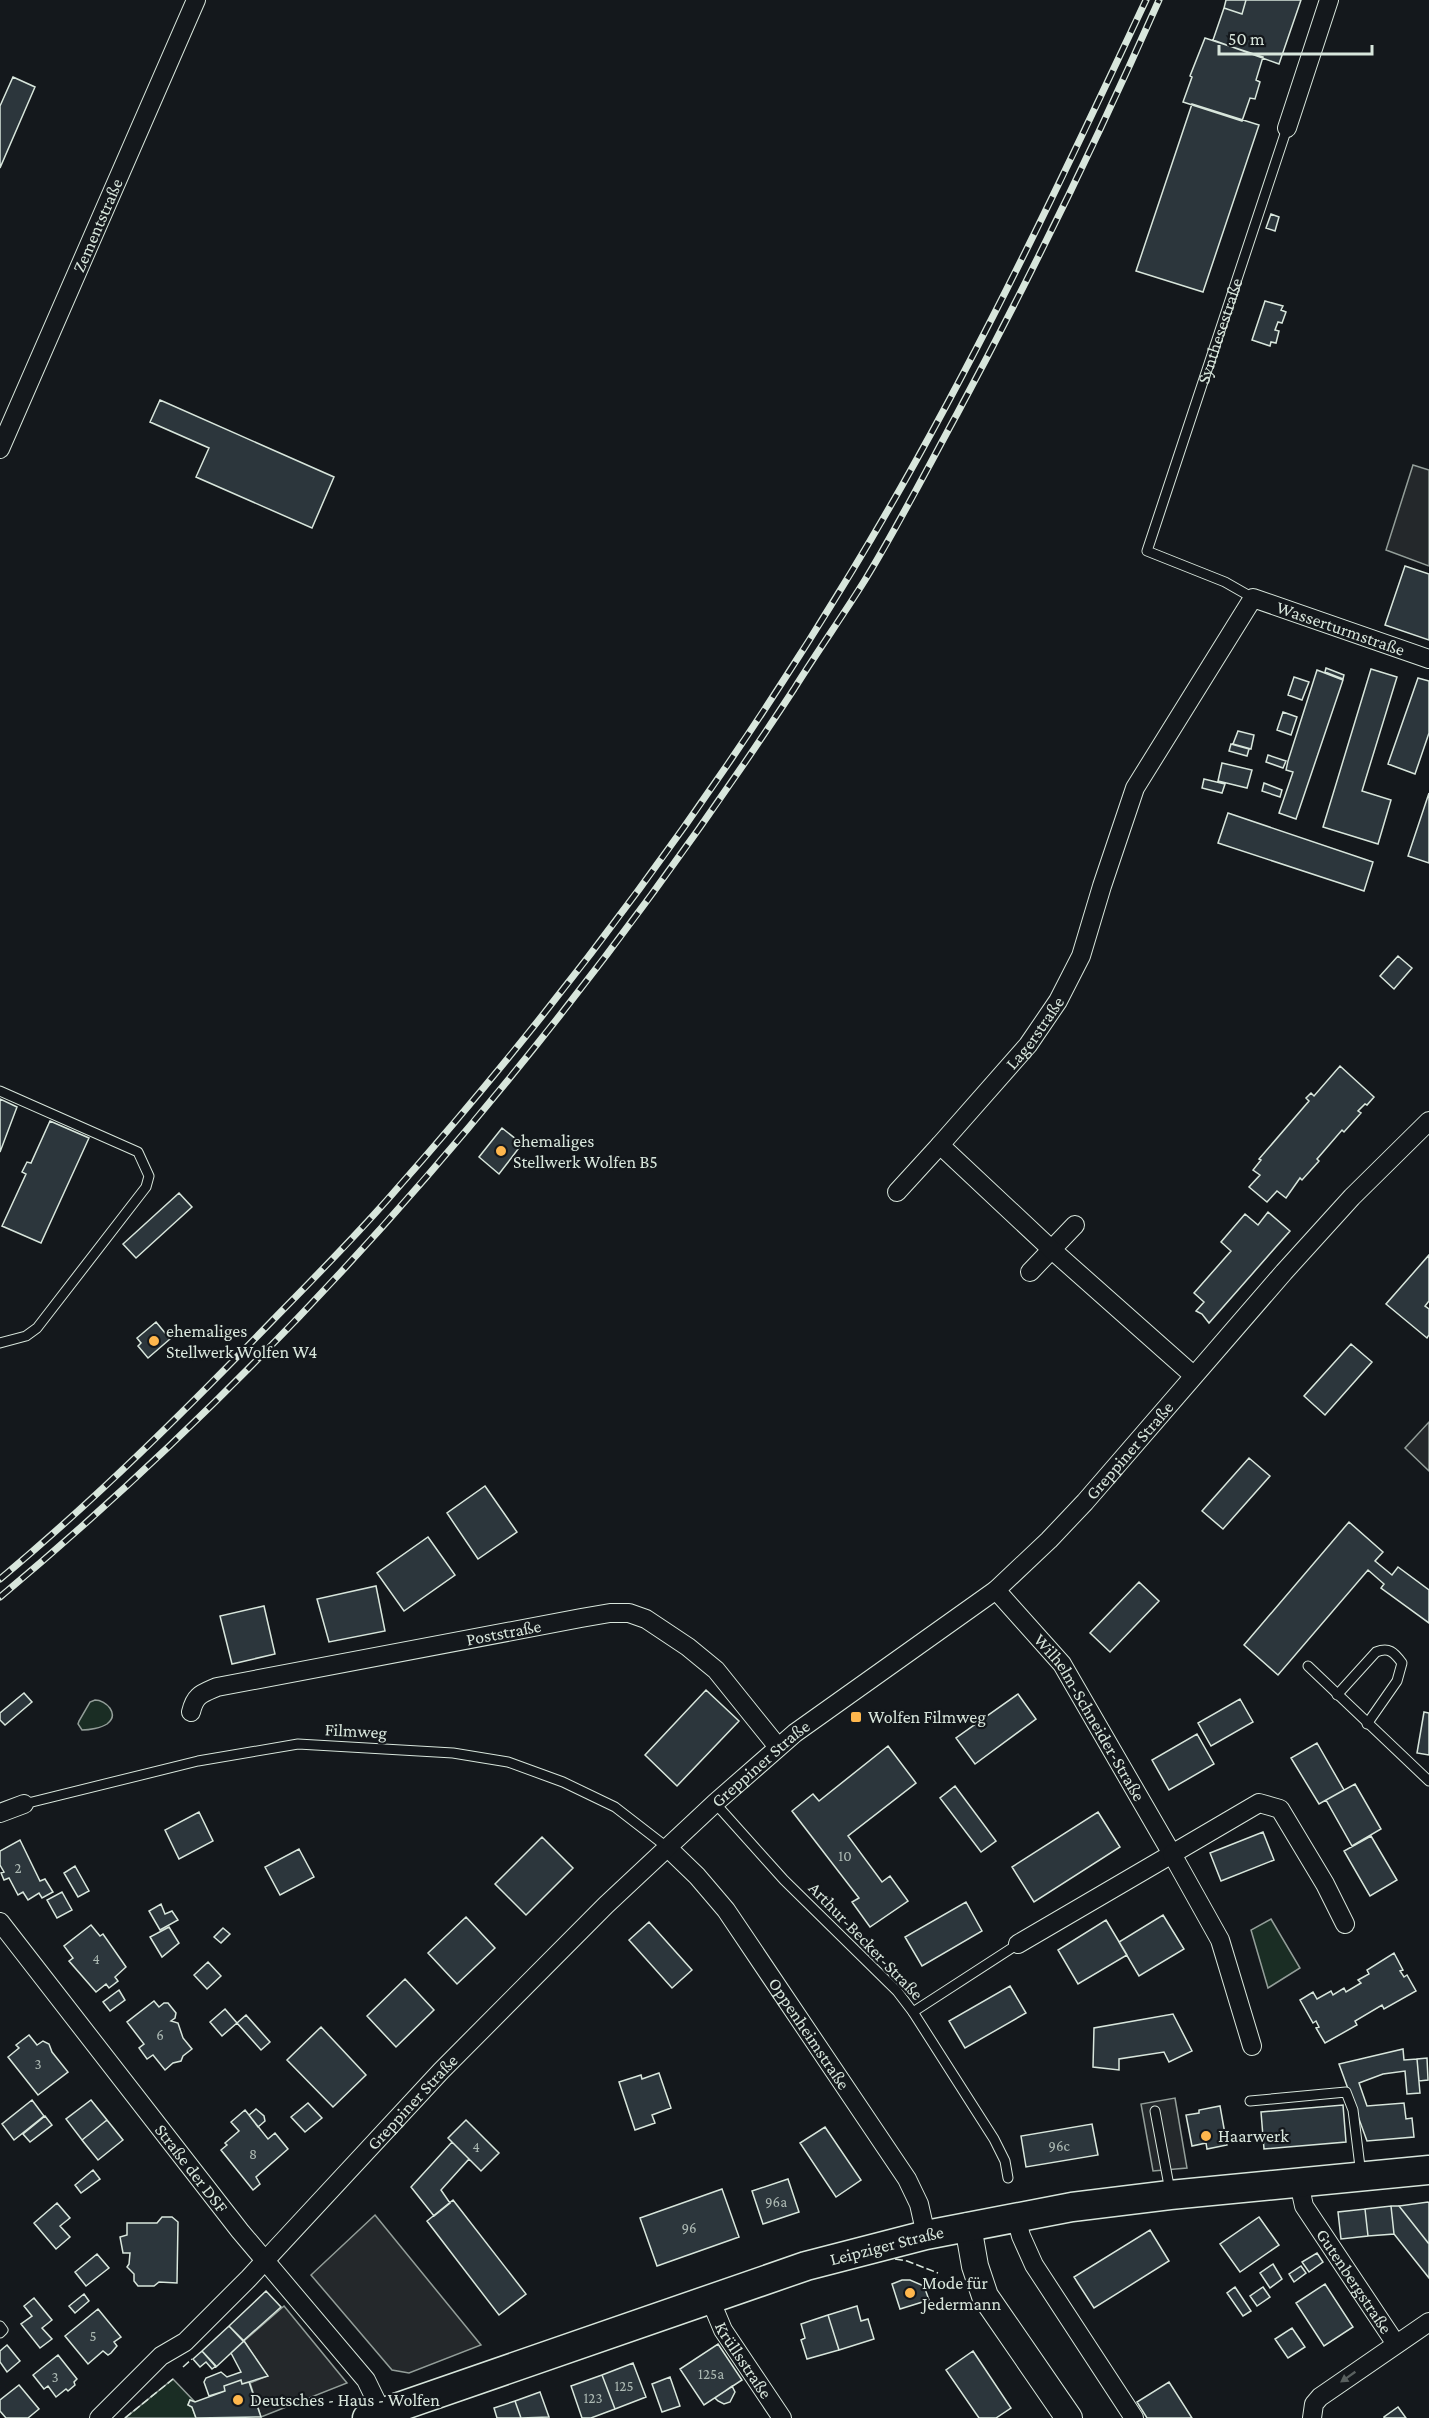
<svg xmlns="http://www.w3.org/2000/svg" width="1429" height="2418" viewBox="0 0 1429 2418" font-family="'Crimson Pro',serif">
<style>
.green{fill:#1a2d24;stroke:#939e99;stroke-width:1.5}
.parking{fill:#24282b;stroke:#939e99;stroke-width:1.5}
.building{fill:#2c363c;stroke:#d8e6dc;stroke-width:1.5}
.lines{fill:none;stroke-linecap:round;stroke-linejoin:round}
.lane-casing{stroke:#d8e6dc;stroke-width:11}
.street-casing{stroke:#d8e6dc;stroke-width:20}
.secondary-casing{stroke:#d8e6dc;stroke-width:28}
.primary-casing{stroke:#d8e6dc;stroke-width:31}
.lane{stroke:#14181c;stroke-width:9}
.street{stroke:#14181c;stroke-width:18}
.secondary{stroke:#14181c;stroke-width:26}
.primary{stroke:#14181c;stroke-width:28}
.rail-casing{stroke:#d8e6dc;stroke-width:7}
.rail{stroke:#14181c;stroke-width:4.5;stroke-dasharray:14;stroke-linecap:butt}
.fence{stroke:#d8e6dc;stroke-width:1.5;stroke-dasharray:8 3;stroke-linecap:butt}
.oneway{fill:#59605f}
.poi-dot{fill:#ffb74d;stroke:#14181c;stroke-width:2}
.labels{text-anchor:middle;stroke-width:4.5;stroke-linejoin:round;paint-order:stroke}
.number-label{font-size:15px;fill:#adbab4}
.street-label{font-size:18px;fill:#d8e6dc;stroke:#14181c}
.poi-label{font-size:18px;fill:#d8e6dc;stroke:#14181c;text-anchor:start}
</style>
<rect width="100%" height="100%" fill="#14181c"/>
<path class="green" d="M95 1700C106 1700 120 1714 107 1724 101 1728 89 1730 82 1730L78 1724 79 1721 90 1702Z
M1271 1919 1300 1968 1268 1988 1251 1930Z
M173 2379 195 2402 190 2400 188 2405 192 2407 196 2418H125Z"/>
<path class="parking" d="M1413 465 1429 470V566L1386 550Z
M1429 1422V1471L1405 1448Z
M1175 2098 1187 2168 1153 2171 1141 2104Z
M375 2215 481 2345 409 2373 392 2370 311 2275Z
M284 2306 347 2383 261 2417 250 2383 267 2376 244 2341Z"/>
<path class="building" d="M1226 0H1246L1242 14 1224 8Z
M1246 0H1301L1279 64 1213 40 1224 8 1242 14Z
M1205 38 1263 57 1256 80 1260 82 1255 99 1250 98 1242 121 1183 102 1192 77 1190 76Z
M13 77 35 87 0 168V106Z
M1192 104 1259 125 1203 292 1136 271Z
M1271 214 1279 217 1275 231 1266 228Z
M1265 301 1283 306 1281 310 1286 312 1282 323 1278 322 1275 330 1279 331 1276 343 1271 342 1270 346 1252 340Z
M160 400 334 477 312 528 196 477 209 448 150 422Z
M1405 566 1429 574V640L1385 625Z
M1326 668 1344 675 1343 679 1325 672Z
M1371 669 1397 677 1362 791 1391 800 1378 844 1323 827Z
M1317 670 1343 680 1296 819 1279 813 1293 772 1286 770 1288 761Z
M1294 677 1309 682 1302 700 1288 695Z
M1418 678 1429 681V733L1415 774 1388 764Z
M1283 712 1297 717 1291 735 1277 730Z
M1238 731 1254 735 1251 749 1233 744Z
M1231 744 1249 749 1247 756 1229 751Z
M1268 755 1286 761 1283 768 1266 762Z
M1222 763 1252 770 1247 788 1218 781Z
M1204 779 1225 784 1222 793 1202 788Z
M1264 783 1282 790 1280 797 1262 791Z
M1429 793V863L1408 856Z
M1228 813 1373 862 1364 891 1218 843Z
M1398 956 1412 968 1394 989 1380 976Z
M1340 1066 1374 1097 1367 1105 1365 1104 1358 1111 1361 1113 1344 1132 1342 1130 1317 1159 1319 1161 1302 1180 1300 1178 1286 1198 1277 1191 1267 1202 1249 1187 1260 1175 1253 1170 1261 1160 1259 1159 1309 1101 1306 1098 1311 1093 1314 1096Z
M0 1099 17 1107 0 1152Z
M50 1121 89 1138 41 1243 2 1226 26 1174 22 1172 27 1162 31 1163Z
M502 1128 522 1144 499 1174 479 1157Z
M179 1193 192 1207 136 1258 123 1244Z
M1268 1212 1290 1231 1209 1323 1202 1314 1196 1311 1204 1302 1194 1293 1231 1251 1221 1242 1245 1214 1258 1225Z
M1429 1255V1301L1425 1306 1429 1309V1335L1427 1338 1386 1304Z
M156 1322 170 1339 148 1358 138 1346 141 1343 137 1338Z
M1351 1344 1372 1362 1325 1415 1304 1396Z
M1249 1458 1270 1476 1223 1529 1202 1511Z
M485 1486 517 1532 478 1559 447 1513Z
M1349 1522 1383 1552 1375 1561 1392 1575 1398 1567 1429 1590V1623L1381 1588 1384 1584 1368 1570 1278 1675 1244 1645Z
M428 1537 455 1575 404 1611 377 1573Z
M1139 1582 1159 1601 1110 1652 1090 1633Z
M376 1586 385 1631 329 1642 317 1599Z
M264 1606 275 1654 232 1664 220 1616Z
M706 1690 739 1721 677 1786 645 1755Z
M24 1693 32 1702 5 1725 0 1720V1713Z
M1018 1694 1036 1719 975 1764 956 1738Z
M1240 1699 1253 1722 1211 1746 1198 1723Z
M1424 1712 1429 1713V1755L1417 1753Z
M1197 1734 1214 1764 1169 1790 1152 1760Z
M1317 1743 1344 1790 1319 1804 1291 1758Z
M888 1746 916 1783 848 1836 882 1882 890 1876 908 1901 870 1927 852 1902 859 1898 792 1811 813 1794 819 1801Z
M1355 1784 1381 1829 1352 1846 1326 1800Z
M955 1786 996 1841 981 1852 940 1798Z
M199 1812 213 1841 179 1859 165 1830Z
M1098 1812 1120 1847 1034 1902 1012 1867Z
M1263 1832 1274 1860 1221 1881 1210 1853Z
M1371 1836 1397 1880 1370 1896 1344 1851Z
M542 1837 573 1868 526 1915 495 1884Z
M20 1840 40 1881 45 1879 53 1892 42 1898 39 1893 28 1900 23 1892 18 1895 9 1878 4 1880 1 1873 4 1872 0 1865V1851Z
M299 1849 314 1877 280 1895 265 1867Z
M75 1866 89 1891 78 1897 64 1873Z
M62 1892 72 1910 57 1918 47 1900Z
M966 1902 982 1931 922 1966 905 1937Z
M161 1904 165 1914 172 1911 178 1920 160 1930 149 1911Z
M1163 1915 1184 1949 1139 1976 1119 1942Z
M466 1917 495 1948 457 1984 428 1953Z
M1106 1920 1127 1955 1078 1984 1058 1950Z
M649 1922 692 1970 672 1988 629 1940Z
M91 1925 100 1936 103 1934 126 1967 115 1977 118 1981 109 1988 106 1984 96 1992 69 1961 73 1958 64 1946Z
M169 1927 179 1943 162 1957 150 1937Z
M223 1928 230 1934 221 1943 214 1937Z
M1394 1953 1403 1970 1400 1971 1404 1977 1407 1975 1416 1991 1384 2009 1382 2005 1355 2021 1357 2025 1325 2043 1316 2028 1319 2027 1316 2021 1313 2023 1300 2000 1313 1992 1317 1999 1331 1991 1333 1995 1344 1988 1346 1992 1361 1983 1358 1980 1369 1974 1367 1970Z
M208 1962 221 1976 207 1989 194 1975Z
M405 1979 434 2010 396 2047 367 2016Z
M1010 1986 1026 2013 965 2048 949 2021Z
M119 1990 125 2000 110 2011 103 2002Z
M154 2001 159 2007 164 2003H168L176 2013 175 2018 171 2021 178 2023 183 2038 192 2049 183 2056 181 2061 173 2063 165 2070 153 2055 147 2059 139 2048 144 2044 127 2022Z
M225 2009 237 2023 222 2036 210 2022Z
M1173 2014 1192 2051 1169 2062 1164 2052 1119 2059V2070L1093 2067 1094 2028Z
M246 2015 270 2042 261 2050 237 2023Z
M321 2027 366 2075 333 2107 287 2060Z
M29 2035 37 2045 43 2041 49 2044 52 2052 68 2072 38 2095 8 2057 19 2048 16 2045Z
M1403 2049 1404 2060 1417 2059 1420 2093 1407 2094 1405 2071 1383 2074 1359 2083 1367 2106 1404 2103 1406 2119 1412 2118 1414 2137 1367 2141 1339 2064Z
M1427 2058 1428 2080 1419 2081 1417 2059Z
M659 2073 671 2108 652 2115 655 2123 635 2130 619 2082 641 2075 642 2079Z
M32 2100 44 2116 14 2140 2 2124Z
M91 2100 107 2120 82 2140 66 2119Z
M308 2103 322 2118 305 2132 291 2117Z
M1343 2105 1346 2142 1264 2149 1261 2112Z
M1220 2106 1227 2145 1207 2149 1206 2143 1192 2146 1186 2115 1199 2113V2110Z
M256 2109 264 2116 265 2121 258 2127 249 2115Z
M245 2110 268 2139 275 2133 288 2149 256 2177 260 2184 253 2190 221 2150 227 2145 225 2143 239 2131 231 2122Z
M45 2116 52 2125 30 2142 23 2134Z
M107 2120 123 2140 98 2160 82 2140Z
M466 2120 499 2153 481 2171 448 2138Z
M1092 2124 1098 2155 1026 2167 1021 2136Z
M825 2127 861 2180 836 2197 800 2143Z
M452 2142 469 2159 441 2190 450 2203 434 2216 411 2187Z
M93 2170 100 2179 81 2193 75 2185Z
M788 2179 799 2212 763 2224 752 2191Z
M722 2189 739 2237 657 2266 640 2218Z
M453 2200 526 2294 499 2315 427 2221Z
M1428 2202 1429 2203V2244L1399 2206Z
M57 2203 70 2218 60 2226 70 2237 56 2249 34 2223Z
M1391 2206H1399L1429 2244V2278L1394 2234Z
M1391 2206 1394 2234 1368 2236 1365 2209Z
M1365 2209 1368 2236 1341 2239 1338 2212Z
M162 2217H172L178 2222 177 2283 159 2282 154 2286H138L134 2281V2274L127 2267 129 2264 130 2253H123L120 2237 127 2235V2223H157Z
M1259 2217 1279 2245 1240 2272 1220 2244Z
M1150 2230 1169 2261 1094 2308 1074 2277Z
M1317 2253 1323 2262 1309 2272 1302 2262Z
M97 2254 109 2268 86 2286 75 2272Z
M1273 2264 1282 2279 1270 2288 1260 2273Z
M1301 2266 1306 2273 1294 2282 1289 2274Z
M902 2280H910L924 2286 929 2300 900 2309 892 2284Z
M1325 2284 1353 2327 1324 2346 1296 2303Z
M1235 2287 1251 2311 1243 2316 1227 2293Z
M1263 2287 1270 2297 1257 2306 1250 2296Z
M266 2291 281 2307 243 2341 229 2326Z
M84 2294 89 2301 75 2313 69 2306Z
M34 2298 52 2320 42 2328 52 2339 40 2348 21 2324 32 2316 24 2306Z
M857 2306 861 2321 868 2319 874 2339 839 2350 828 2315Z
M98 2309 121 2337 114 2342 117 2346 111 2353 108 2355 103 2351 88 2364 65 2336Z
M828 2315 839 2350 807 2359 801 2340 805 2338 801 2324Z
M229 2326 244 2341 216 2367 202 2351Z
M1292 2328 1305 2347 1288 2358 1275 2339Z
M244 2341 268 2376 242 2384 241 2380 224 2386 225 2391 209 2396 204 2382 206 2378 221 2372 227 2377 241 2372 231 2353Z
M718 2344 742 2380 704 2405 680 2369Z
M7 2345 20 2361 7 2372 0 2362V2351Z
M202 2351 216 2366 212 2369 206 2362 200 2367 193 2359Z
M973 2351 1011 2408 996 2418H979L946 2370Z
M58 2355 77 2379 74 2382 75 2385 68 2391 66 2389 56 2397 48 2386 44 2389 33 2375Z
M633 2363 646 2397 615 2409 602 2375Z
M602 2375 615 2409 591 2418H582L571 2386Z
M670 2377 680 2406 662 2412 652 2384Z
M241 2380 242 2384 249 2382 261 2417 196 2418 192 2407 188 2405 190 2400 195 2402 225 2391 224 2386Z
M1169 2382 1192 2418H1147L1137 2402Z
M19 2385 39 2409 28 2418H6L0 2411V2400Z
M732 2386 735 2392 730 2402 724 2404 718 2401 715 2398Z
M540 2392 549 2417 521 2418 515 2401Z
M515 2401 521 2418H497L494 2408Z
M1398 2407 1406 2418H1384V2417Z"/>
<g class="lines">
<g class="lane-casing">
<g id="lane">
<path id="s1" d="M1253 598 1225 582 1147 551 1287 128"/>
<path d="M0 1091 138 1152 149 1176 146 1187 37 1328 26 1336 0 1343"/>
<path d="M1308 1666 1429 1781"/>
<path d="M1337 1695 1376 1652C1389 1647 1394 1652 1402 1663L1397 1681 1367 1724"/>
<path d="M715 1803 784 1880 897 1991 913 2012 994 2139 1005 2161 1008 2178"/>
<path d="M24 1804 198 1761 298 1744 453 1753 508 1762 563 1782 615 1807 668 1848"/>
<path d="M913 2012 1018 1944"/>
<path d="M1250 2101 1346 2092 1353 2110 1361 2175"/>
<path d="M1155 2111 1170 2191"/>
<path d="M0 2326 3 2330 0 2333"/>
</g>
</g>
<g class="street-casing">
<g id="street">
<path d="M1287 128 1329 0"/>
<path id="s2" d="M0 449 196 0"/>
<path d="M897 1192 940 1145"/>
<path d="M1030 1272 1075 1225"/>
<path id="s3" d="M1193 1375 1051 1249 940 1145 1028 1045 1058 1001 1081 956 1102 886 1135 788 1253 598 1429 659"/>
<path id="s4" d="M996 1590 1062 1664 1172 1854 1018 1944"/>
<path id="s5" d="M191 1712C195 1695 201 1694 217 1687L581 1618 610 1613H629L646 1619 688 1647 716 1670 778 1747"/>
<path d="M0 1813 24 1804"/>
<path id="s6" d="M668 1848 697 1876 726 1910 907 2179 919 2204 926 2235"/>
<path id="s7" d="M0 1922 240 2231 366 2380 382 2413"/>
<path d="M1252 2046 1220 1940 1172 1854 1259 1803 1280 1809 1325 1884 1345 1924"/>
<path id="s8" d="M1299 2183 1304 2206 1396 2344"/>
<path d="M1016 2217 1021 2236 1034 2265 1134 2418"/>
<path id="s9" d="M710 2299 723 2330 782 2418"/>
<path id="s10" d="M99 2418 161 2356 185 2342 249 2278 441 2071 606 1905 715 1803 795 1733 996 1590 1049 1540 1085 1502 1284 1272 1352 1197 1429 1121"/>
<path d="M1312 2418 1314 2404 1320 2397 1429 2322"/>
</g>
</g>
<g class="secondary-casing">
<path id="secondary" d="M968 2226 975 2266 985 2296 1069 2418"/>
</g>
<g class="primary-casing">
<g id="primary">
<path id="s11" d="M367 2418 806 2266 926 2235 1072 2207 1170 2195 1429 2170"/>
</g>
</g>
<use href="#lane" class="lane"/>
<use href="#street" class="street"/>
<use href="#secondary" class="secondary"/>
<use href="#primary" class="primary"/>
<g class="rail-casing">
<path id="rail" d="M0 1579C96 1499 185 1411 272 1321 314 1278 356 1236 395 1191 565 999 719 791 852 571 963 388 1055 194 1146 0
M0 1597C310 1338 573 1026 794 689 817 652 842 617 865 580 898 526 927 469 957 414 1030 278 1097 140 1159 0"/>
</g>
<use href="#rail" class="rail"/>
<path class="fence" d="M895 2259 907 2261 938 2273
M183 2367 192 2359
M125 2418 173 2379"/>
</g>
<defs><path id="oneway-solid" d="M-6-.8H1V-3.2L6.5 0L1 3.2V.8H-6Z" transform="scale(1.5)"/></defs>
<use class="oneway" href="#oneway-solid" transform="translate(1348 2377) rotate(145)"/>
<g class="poi-dot">
<circle cx="501" cy="1151" r="6"/>
<circle cx="154" cy="1341" r="6"/>
<rect x="850" y="1711" width="12" height="12" rx="3"/>
<circle cx="1206" cy="2136" r="6"/>
<circle cx="910" cy="2293" r="6"/>
<circle cx="238" cy="2400" r="6"/>
</g>
<g class="labels">
<g class="number-label">
<text x="845" y="1861">10</text>
<text x="18" y="1873">2</text>
<text x="96" y="1964">4</text>
<text x="160" y="2040">6</text>
<text x="38" y="2069">3</text>
<text x="1059" y="2151">96c</text>
<text x="476" y="2152">4</text>
<text x="253" y="2159">8</text>
<text x="776" y="2207">96a</text>
<text x="689" y="2233">96</text>
<text x="93" y="2341">5</text>
<text x="711" y="2379">125a</text>
<text x="55" y="2382">3</text>
<text x="624" y="2391">125</text>
<text x="593" y="2403">123</text>
</g>
<g class="street-label">
<text dy="6" stroke="none"><textPath href="#s2" startOffset="244">Zementstraße</textPath></text>
<text dy="6" stroke="none"><textPath href="#s1" startOffset="348">Synthesestraße</textPath></text>
<text dy="6" stroke="none"><textPath href="#s3" startOffset="1072">Wasserturmstraße</textPath></text>
<text dy="6" stroke="none"><textPath href="#s3" startOffset="489">Lagerstraße</textPath></text>
<text dy="6" stroke="none"><textPath href="#s10" startOffset="1418">Greppiner Straße</textPath></text>
<text dy="6" stroke="none"><textPath href="#s5" startOffset="330">Poststraße</textPath></text>
<text dy="6" stroke="none"><textPath href="#s4" startOffset="159">Wilhelm-Schneider-Straße</textPath></text>
<text transform="translate(356 1731) rotate(3)" y="6">Filmweg</text>
<text dy="6" stroke="none"><textPath href="#s10" startOffset="932">Greppiner Straße</textPath></text>
<text transform="translate(866 1941) rotate(46)" y="6">Arthur-Becker-Straße</text>
<text dy="6" stroke="none"><textPath href="#s6" startOffset="234">Oppenheimstraße</textPath></text>
<text dy="6" stroke="none"><textPath href="#s10" startOffset="446">Greppiner Straße</textPath></text>
<text dy="6" stroke="none"><textPath href="#s7" startOffset="312">Straße der DSF</textPath></text>
<text dy="6" stroke="none"><textPath href="#s11" startOffset="548">Leipziger Straße</textPath></text>
<text dy="6" stroke="none"><textPath href="#s8" startOffset="114">Gutenbergstraße</textPath></text>
<text dy="6" stroke="none"><textPath href="#s9" startOffset="70">Krüllsstraße</textPath></text>
</g>
<g class="poi-label">
<text x="513" y="1147">ehemaliges<tspan x="513" dy="21">Stellwerk Wolfen B5</tspan></text>
<text x="166" y="1337">ehemaliges<tspan x="166" dy="21">Stellwerk Wolfen W4</tspan></text>
<text x="868" y="1723">Wolfen Filmweg</text>
<text x="1218" y="2142">Haarwerk</text>
<text x="922" y="2289">Mode für<tspan x="922" dy="21">Jedermann</tspan></text>
<text x="250" y="2406">Deutsches - Haus - Wolfen</text>
</g>
</g>
<path d="M1219 45v9h153v-9" fill="none" stroke="#d8e6dc" stroke-width="3"/>
<text x="1228" y="45" font-size="18" fill="#d8e6dc" stroke="#14181c" stroke-width="4.5" paint-order="stroke">50 m</text>
</svg>
